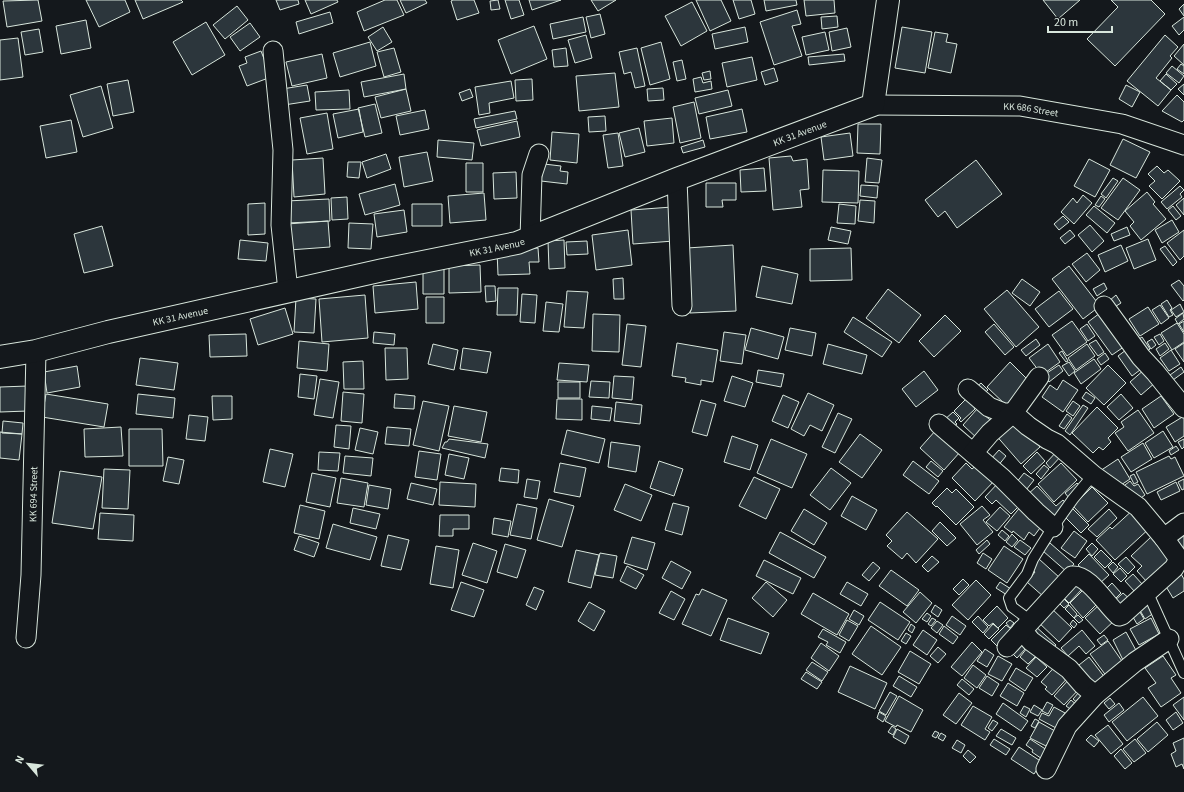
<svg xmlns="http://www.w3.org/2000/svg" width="1184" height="792" viewBox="0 0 1184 792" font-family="'Source Sans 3',sans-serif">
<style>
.building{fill:#2c363c;stroke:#d8e6dc}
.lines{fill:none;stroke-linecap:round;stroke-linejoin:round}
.lane-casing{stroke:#d8e6dc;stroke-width:12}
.street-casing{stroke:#d8e6dc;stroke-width:21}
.secondary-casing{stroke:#d8e6dc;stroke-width:24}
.lane{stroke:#14181c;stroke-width:10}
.street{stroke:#14181c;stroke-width:19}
.secondary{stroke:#14181c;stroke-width:22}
.labels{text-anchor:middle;stroke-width:3;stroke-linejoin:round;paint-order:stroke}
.street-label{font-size:10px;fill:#d8e6dc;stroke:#14181c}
</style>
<rect width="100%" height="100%" fill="#14181c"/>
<path class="building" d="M38 0 42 21 7 27 3 1Z
M86 0H125L130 12 99 27Z
M135 0H181L183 2 143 19Z
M276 0H298L299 4 280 10Z
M305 0H337L338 2 311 14Z
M385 0H397L404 15 364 31 357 12Z
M400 0H425L427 3 406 13Z
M453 0H474L479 13 457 20 451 1Z
M498 0 500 9 491 10 490 1Z
M505 0H519L524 15 511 19Z
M529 0H561L532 10Z
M591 0H616L598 11Z
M696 0H721L731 21 710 31Z
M733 0H751L755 14 739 19Z
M764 0H796L797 5 766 11Z
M804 0H834L835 13 806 16Z
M1043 0H1080L1058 19Z
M1111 0H1151L1165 14 1115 66 1087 39 1118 7Z
M692 2 707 31 681 46 665 16Z
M1184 4V16L1179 9Z
M237 6 248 20 225 39 213 25Z
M797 10 801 24 792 26 802 56 774 65 760 22Z
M330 12 333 23 299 34 296 22Z
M600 14 605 34 591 38 586 17Z
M837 16 838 27 822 29 821 17Z
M583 17 586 32 553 39 550 24Z
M1184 17V30L1179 35 1172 26Z
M86 20 91 48 61 54 56 26Z
M206 22 225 55 192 75 173 42Z
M250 23 260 37 240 51 230 37Z
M534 26 547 59 511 74 498 40Z
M383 27 392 42 377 51 368 37Z
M745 27 748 42 715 49 712 34Z
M902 27 932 32 925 73 895 68Z
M847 28 851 47 832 51 829 32Z
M39 29 43 52 25 55 21 32Z
M825 32 829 50 806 55 802 37Z
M935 32 948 34 946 42 957 44 951 73 928 68Z
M586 35 592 58 575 63 568 40Z
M1165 35 1178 47 1170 56 1172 58 1156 78 1171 90 1158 106 1127 81Z
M18 38 23 77 0 80V40Z
M370 42 376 66 340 77 333 53Z
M661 42 670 79 650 85 641 48Z
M1184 44V65L1174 56Z
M394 48 401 72 384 77 377 52Z
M566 48 568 66 554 67 552 50Z
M637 48 645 86 635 88 631 72 624 74 619 52Z
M261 51 271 77 247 86 239 66 247 63 245 57Z
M322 54 327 78 292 86 286 62Z
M844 54 845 61 809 65 808 57Z
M752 57 757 80 727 87 722 63Z
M682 60 686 79 677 81 673 62Z
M1181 64 1184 66V74L1177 69Z
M1172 66 1184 76 1179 83 1166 73Z
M774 68 778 81 765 85 761 72Z
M710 71 711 79 704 80 702 73Z
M615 73 619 107 579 111 576 76Z
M404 74 406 89 364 97 361 82Z
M1166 74 1177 84 1171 90 1160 81Z
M701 77 703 83 711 81 712 89 695 92 693 79Z
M532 79 533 100 516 101 515 80Z
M128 80 134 112 113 116 107 84Z
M511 81 514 98 489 103 490 113 479 115 475 87Z
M1184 84V95L1178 89Z
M307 85 310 101 284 105 282 89Z
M1126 85 1140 92 1132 107 1119 99Z
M101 86 113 128 83 137 70 95Z
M663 88 664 100 648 101 647 89Z
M406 89 411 111 381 118 375 97Z
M470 89 473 97 462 101 459 93Z
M349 90 350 109 316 110 315 92Z
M728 90 732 106 699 114 695 98Z
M1177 95 1184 102V120L1182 122 1162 111Z
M694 102 701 138 680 143 673 107Z
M375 104 382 133 365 137 358 108Z
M359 109 363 132 338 138 333 114Z
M742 109 747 132 710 139 706 117Z
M425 110 429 129 400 135 396 116Z
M515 111 517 119 476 128 474 119Z
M327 113 333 149 307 154 300 118Z
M605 116 606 131 589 132 588 117Z
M672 118 674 143 647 146 644 121Z
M71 120 77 152 46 158 40 126Z
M517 121 520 137 481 146 477 130Z
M858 124H881L880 154 857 153Z
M639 128 645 152 625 157 619 133Z
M552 132 579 134 577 163 550 160Z
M618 133 623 166 608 168 603 135Z
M850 133 853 156 824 160 821 137Z
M1123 139 1150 152 1136 178 1110 165Z
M438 140 474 143 472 160 437 157Z
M703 140 705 147 683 153 681 147Z
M427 152 433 181 404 187 399 157Z
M386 154 391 169 367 178 362 162Z
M791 156 793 161 807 159 809 189 800 190 802 207 773 210 769 158Z
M323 158 325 194 294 197 292 160Z
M867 158 882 160 879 183 865 182Z
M1089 159 1110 170 1095 197 1074 186Z
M976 160 1002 194 957 228 945 211 938 217 925 200Z
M348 162H361L359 178 347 177Z
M466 163H483V192H466Z
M544 164 561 166 560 171 568 172 567 184 541 181Z
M1157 166 1164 173 1168 170 1180 181 1162 199 1149 186 1155 181 1148 174Z
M764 168 766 191 741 192 740 170Z
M823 170 859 171 858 203 822 202Z
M516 172 517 198 494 199 493 173Z
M1113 178 1118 181 1106 198 1101 194Z
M1123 178 1140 190 1118 220 1101 208Z
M706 183H736V200H722L723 207H706Z
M395 184 400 205 365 215 359 194Z
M861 185 878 186 877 198 860 196Z
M1180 186 1184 190 1180 194 1182 197 1167 209 1161 202Z
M1147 192 1155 202 1153 204 1166 219 1141 240 1130 226 1134 222 1125 211Z
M484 193 486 220 450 223 448 196Z
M1083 195 1092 203 1074 224 1061 212 1073 198 1077 203Z
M1101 196 1105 199 1099 207 1095 205Z
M347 197 348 219 332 220 331 198Z
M1184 198V215L1176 205Z
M329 199 330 221 287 223 286 201Z
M860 200 875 201 874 223 858 221Z
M265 203V234L248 235V204Z
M412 204H442V226H412Z
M839 204 856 206 855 224 837 223Z
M1094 206 1115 223 1107 233 1086 215Z
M1173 206 1181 216 1176 220 1168 210Z
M672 207 674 241 633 244 631 210Z
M404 210 407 232 377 237 374 214Z
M1063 216 1069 222 1059 230 1054 224Z
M1172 220 1179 232 1162 243 1155 230Z
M328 221 330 247 289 250 287 224Z
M349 223 373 224 371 249 348 248Z
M1090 225 1104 241 1092 252 1078 235Z
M102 226 113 266 84 273 74 234Z
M831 227 851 231 848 244 828 240Z
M1127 227 1130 235 1114 241 1111 234Z
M628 230 632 265 596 270 592 235Z
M1070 230 1075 236 1065 244 1060 238Z
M1184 230V256L1180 260 1167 243Z
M1148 239 1156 260 1134 269 1126 248Z
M240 240 268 243 266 261 238 259Z
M564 240 565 268 549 269 548 241Z
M587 241 588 254 567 255 566 242Z
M733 245 736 311 690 313 687 248Z
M1121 245 1128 261 1105 272 1098 255Z
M1165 246 1177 262 1173 266 1160 249Z
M538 248 539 262H529L530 274 498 275 497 250Z
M851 248 852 280 810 281V249Z
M1087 253 1100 270 1086 282 1072 264Z
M480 265 481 292 449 293V266Z
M762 266 798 274 792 304 756 297Z
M1069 266 1100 306 1083 319 1052 279Z
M423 267H444V294H423Z
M623 278 624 299H614L613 279Z
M1022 279 1040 292 1030 306 1012 293Z
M1179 280 1184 286V300L1183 301 1171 285Z
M416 282 418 309 375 313 373 286Z
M1104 283 1107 289 1097 296 1093 289Z
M485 286H495L496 301 486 302Z
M498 288H518L517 315H497Z
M888 289 921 315 899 343 866 318Z
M1007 290 1039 327 1016 347 984 309Z
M567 291 588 292 584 328 564 327Z
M1059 291 1073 309 1049 327 1035 309Z
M522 294 537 295 535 323 520 322Z
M365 295 368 338 322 342 319 299Z
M1116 295 1121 303 1113 308 1109 301Z
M426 297H444V323H426Z
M296 298 316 299 314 333 294 332Z
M1167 300 1172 308 1170 310 1173 315 1169 317 1161 304Z
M546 302 563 304 559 332 543 331Z
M1180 304 1184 312 1176 317 1171 310Z
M1160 305 1169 318 1161 324 1152 310Z
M1148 307 1159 324 1140 336 1129 319Z
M285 308 293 334 258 345 250 319Z
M1104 310 1128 344 1112 355 1088 322Z
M1183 313 1184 319 1178 324 1175 319Z
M593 314 620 315 619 352 592 351Z
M945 315 961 331 934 357 919 341Z
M853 317 892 342 882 357 844 332Z
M1072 321 1087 342 1067 356 1052 335Z
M1184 321V332L1179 324Z
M1177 323 1184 334V342L1172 350 1161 333Z
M627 324 646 326 641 367 622 365Z
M994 324 1014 347 1005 355 985 332Z
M1087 324 1095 336 1088 341 1080 329Z
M751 328 784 337 778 359 745 350Z
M790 328 816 333 812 356 785 350Z
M374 332 395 334 394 345 373 343Z
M724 332 746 335 742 364 720 361Z
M246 334 247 356 210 357 209 335Z
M1160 334 1164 341 1159 345 1154 337Z
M1142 337 1150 349 1142 355 1133 343Z
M1036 339 1040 345 1026 356 1021 350Z
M1152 339 1156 345 1151 349 1147 342Z
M1096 340 1104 352 1098 356 1089 344Z
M299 341 329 344 327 371 297 368Z
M677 343 718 350 713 382 701 380V385L685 382 686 378 672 376Z
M1165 343 1169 349 1160 356 1156 349Z
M1184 343V362L1175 349Z
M433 344 458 350 454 370 428 364Z
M828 344 867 355 862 374 823 364Z
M1048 344 1060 362 1042 375 1029 358Z
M1087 344 1095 356 1076 370 1068 358Z
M1130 347 1144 367 1132 376 1118 356Z
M385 348H407L408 379 386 380Z
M463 348 491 352 487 373 460 369Z
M1171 350 1180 364 1169 371 1160 358Z
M1062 351 1068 361 1066 362 1059 353Z
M1105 353 1109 359 1101 365 1097 359Z
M140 358 178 363 174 390 136 385Z
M1094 359 1101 369 1081 384 1074 373Z
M363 361 364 389H344L343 362Z
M1010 362 1031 383 1008 407 987 387Z
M1069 362 1075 371 1069 376 1062 366Z
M559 363 589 365 587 382 557 380Z
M1059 365 1063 371 1049 382 1044 375Z
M1108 365 1126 383 1104 405 1086 388Z
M77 366 80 387 47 393 44 372Z
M1181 367 1184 372 1173 380 1170 375Z
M1145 369 1156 382 1141 395 1130 382Z
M758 370 784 374 781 387 756 382Z
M924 371 938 390 916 407 902 389Z
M300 374 317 376 314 399 298 397Z
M614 376 634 377 632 400 612 398Z
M732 376 753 383 745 407 724 401Z
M320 379 339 382 333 418 314 415Z
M1063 380 1078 390 1063 412 1042 397 1050 385 1057 390Z
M591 381 610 382 609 398 589 397Z
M558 382H580V398H558Z
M981 383 988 390 981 396 974 389Z
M28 386V411L0 412V387Z
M343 392 364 394 362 423 341 421Z
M1086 392 1095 398 1091 404 1082 398Z
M808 393 834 405 822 431 810 425 804 436 791 429Z
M46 394 108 404 104 427 42 417Z
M138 394 175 398 173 418 136 414Z
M395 394 415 396 414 409 394 408Z
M1121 394 1133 408 1119 420 1107 407Z
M783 395 799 402 788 428 772 421Z
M970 395 978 403 974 407 975 409 961 422 959 420 961 418 954 411Z
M212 396H232V419L213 420Z
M1161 396 1174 414 1154 428 1142 409Z
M557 399H582V420L556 419Z
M701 400 716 404 707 436 692 432Z
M423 401 449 406 439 451 413 445Z
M1073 401 1080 406 1073 416 1066 411Z
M616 402 642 405 640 424 614 421Z
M1083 405 1088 408 1070 435 1065 431Z
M454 406 487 412 481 442 448 436Z
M592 406 612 408 610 421 591 419Z
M1097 407 1118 428 1108 438 1111 442 1103 450 1099 447 1093 453 1072 433Z
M977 409 995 424 980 441 963 425Z
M1138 410 1154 433 1128 451 1115 433 1124 427 1121 422Z
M953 412 959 418 955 422 957 424 951 429 943 421Z
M838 413 852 419 835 453 822 447Z
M1067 414 1072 418 1064 429 1059 426Z
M189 415 208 417 205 441 186 439Z
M1184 416V436L1175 442 1166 427Z
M1012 417 1040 447 1021 464 994 433Z
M3 421 23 423 22 434 2 433Z
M336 425 351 426 349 449 334 447Z
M121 427 123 456 85 457 84 429Z
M387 427 411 429 409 446 385 444Z
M360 428 378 432 373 454 355 450Z
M129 429H162L163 466H129Z
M567 430 605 439 599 463 561 454Z
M936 430 960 452 944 470 920 448Z
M1163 431 1173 447 1154 458 1145 443Z
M0 432 22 434 19 460 0 458Z
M860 434 882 450 862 478 839 462Z
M732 436 758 445 750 470 724 462Z
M449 439 488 444 485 458 442 448 445 442H447Z
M771 439 807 454 792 488 757 473Z
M1184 439V447L1182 449 1178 442Z
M611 442 640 446 636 472 608 467Z
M1143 443 1152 459 1131 472 1121 457Z
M1176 446 1179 450 1171 455 1169 451Z
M270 449 293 454 285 487 263 482Z
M999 450 1006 456 997 467 990 460Z
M1058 450 1063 454 1050 468 1046 463Z
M419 451 441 454 437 480 415 477Z
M319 452 340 453 338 471 318 470Z
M1037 452 1045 461 1031 474 1023 466Z
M449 454 469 458 464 479 445 475Z
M345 456 373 458 371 476 343 473Z
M1169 456 1171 459 1175 457 1184 476 1147 494 1136 472Z
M168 457 184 460 179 484 163 481Z
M1118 459 1130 479 1118 487 1100 471Z
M659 461 683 469 674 496 650 488Z
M913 461 939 481 929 494 903 475Z
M931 461 943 471 938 477 926 467Z
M560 463 586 468 580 497 554 492Z
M966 463 972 469 979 463 996 479 975 501 952 478Z
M1061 463 1077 480 1054 502 1038 484Z
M1044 465 1049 469 1041 479 1036 474Z
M501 468 519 470 518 483 499 481Z
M831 468 851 483 830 510 810 495Z
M104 469 130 470 128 509 102 508Z
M60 471 102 477 93 529 52 523Z
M312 473 336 478 330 507 306 502Z
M1024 473 1034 480 1026 490 1016 483Z
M1134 474 1138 482 1134 484 1130 476Z
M754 477 780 489 766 519 739 506Z
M341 478 368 483 364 507 337 503Z
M527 479 540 481 537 499 524 497Z
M1184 479V489L1182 490 1178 482Z
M1130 481 1134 486 1138 484 1145 495 1134 503 1120 489Z
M440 482 476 484 475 507 439 505Z
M999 482 1021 504 1011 514 996 500 992 504 985 497Z
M1176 482 1180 491 1161 500 1157 492Z
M411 483 437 489 433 505 407 499Z
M1077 483 1081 487 1069 498 1065 493Z
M625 484 652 495 641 521 614 510Z
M369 485 391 489 388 509 366 505Z
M1037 486 1056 506 1063 500 1068 506 1052 521 1027 495Z
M1092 487 1108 503 1088 522 1073 506Z
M947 488 952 493 956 489 974 507 956 525 937 506 936 507 932 503Z
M852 496 877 510 866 530 841 516Z
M549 499 574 506 562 547 537 540Z
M673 503 689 507 682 535 665 530Z
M517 504 537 508 531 539 510 535Z
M300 505 325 511 319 539 294 533Z
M982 506 990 515 983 520 993 532 977 545 960 524Z
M1021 506 1043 524 1034 536 1029 532 1024 540 1013 531 1012 533 1004 527Z
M1000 507 1010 516 997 531 986 522Z
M353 508 380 514 376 529 350 523Z
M1072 508 1089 525 1081 533 1064 516Z
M1135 508 1152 526 1115 560 1096 540 1110 527 1112 529Z
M804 509 827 523 814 545 791 531Z
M1109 509 1117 518 1097 537 1088 529Z
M907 512 938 539 916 563 907 553 902 559 887 546 892 541 886 535Z
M100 513 134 515 133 541 98 539Z
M440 515H469V529H453V536H439Z
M494 518 511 521 508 537 492 534Z
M940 522 956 538 947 546 932 531Z
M333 524 377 537 370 560 326 548Z
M1002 530 1009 536 1005 541 998 535Z
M1074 531 1087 541 1075 558 1061 548Z
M780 532 826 557 814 578 769 553Z
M1012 534 1018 540 1012 547 1006 542Z
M388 535 409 540 401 570 381 566Z
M1184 535V547L1179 550 1174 541Z
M299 536 319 543 314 557 294 550Z
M1152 536 1172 558 1147 582 1137 571 1142 566 1131 556Z
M632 537 655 543 647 570 624 563Z
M987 540 990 544 979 554 976 550Z
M1020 540 1031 548 1025 555 1014 547Z
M473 543 497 551 487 583 462 575Z
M1050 543 1074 564 1067 572 1043 551Z
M1092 543 1098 549 1092 556 1086 549Z
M505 544 526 550 517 578 497 572Z
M436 546 459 550 453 588 430 584Z
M1004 546 1023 559 1007 583 988 570Z
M576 550 599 555 591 588 568 582Z
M1101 550 1112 561 1105 568 1094 557Z
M600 553 617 556 613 578 595 575Z
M983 553 992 559 986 569 977 563Z
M1089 554 1109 575 1099 584 1078 565Z
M932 556 939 562 928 572 922 566Z
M1126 557 1135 567 1128 574 1118 564Z
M1039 559 1060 578 1044 597 1027 582 1035 572 1031 569Z
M764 560 801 578 793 594 756 576Z
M671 561 691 572 682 589 662 578Z
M873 562 880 568 869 581 862 575Z
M1113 562 1118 567 1113 573 1108 567Z
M627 566 644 575 636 589 620 581Z
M1120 568 1127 576 1121 582 1113 574Z
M1178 569 1184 579V591L1173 598 1162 580Z
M891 570 919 590 907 606 879 586Z
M1133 574 1143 585 1135 592 1125 581Z
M963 579 969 585 959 595 953 589Z
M976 580 991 595 968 620 952 605Z
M1073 580 1082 589 1069 603 1059 593Z
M461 582 484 590 474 617 451 610Z
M766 582 787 600 773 617 752 598Z
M847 582 868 594 861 606 840 594Z
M1000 582 1011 589 1007 595 996 588Z
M1112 583 1121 593 1114 600 1105 590Z
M534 587 544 591 536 610 526 605Z
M1085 588 1099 602 1083 618 1070 603Z
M702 589 727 600 711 636 682 624 696 594 699 595Z
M671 591 685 599 674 620 659 613Z
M920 592 932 603 916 623 903 612Z
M813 593 849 614 837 635 801 614Z
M1123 593 1131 600 1118 611 1111 604Z
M1059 594 1069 604 1064 608 1055 599Z
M1147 601 1154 613 1145 619 1138 607Z
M589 602 605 611 594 631 578 621Z
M880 602 910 622 898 640 868 620Z
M1101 603 1116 619 1100 634 1085 618Z
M935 605 942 610 938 617 931 612Z
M1069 605 1077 614 1074 618 1065 609Z
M997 606 1008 618 998 628 993 623 989 626 983 620Z
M1050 607 1072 628 1059 642 1036 620Z
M1137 607 1144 619 1137 624 1130 612Z
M854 610 864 616 859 625 849 619Z
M927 613 931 616 927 622 922 619Z
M1078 615 1083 620 1079 623 1074 618Z
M952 616 966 626 960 635 946 625Z
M978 616 988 627 983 633 972 622Z
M728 618 769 633 761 654 720 640Z
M932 618 936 620 931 626 928 624Z
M1151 618 1159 634 1139 645 1130 629Z
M847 620 858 626 849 641 839 635Z
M1010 620 1014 623 1010 628 1006 623Z
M1073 620 1077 624 1074 628 1070 624Z
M937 621 943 625 937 633 931 628Z
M911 624 915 627 912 633 908 630Z
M993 624 999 629 989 639 984 634Z
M1033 624 1056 645 1051 651 1028 630Z
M1006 625 1016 633 1000 649 991 640Z
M871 626 901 647 882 675 852 654Z
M944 626 958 637 953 644 939 634Z
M823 629 846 642 840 653 826 645 828 642 818 637Z
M923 630 937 640 927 655 913 645Z
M1082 630 1095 646 1086 654 1079 646 1068 656 1061 648Z
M1126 632 1138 654 1124 662 1113 640Z
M906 633 911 636 906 644 901 641Z
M1104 635 1108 640 1101 645 1097 640Z
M1018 641 1026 648 1017 658 1009 650Z
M1108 641 1124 664 1107 677 1090 654Z
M972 642 982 652 962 676 951 667Z
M821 643 839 656 829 671 811 658Z
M938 647 946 654 938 663 930 656Z
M1027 648 1036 656 1028 664 1020 657Z
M985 649 994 655 987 667 977 661Z
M910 651 931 664 919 684 898 672Z
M998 656 1012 664 1002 681 988 674Z
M1163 656 1176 675 1171 678 1181 693 1161 707 1148 688 1156 683 1145 668Z
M1036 657 1047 667 1037 677 1026 668Z
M1089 657 1106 679 1091 690 1074 669Z
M812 662 828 672 822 681 806 670Z
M1058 663 1071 674 1052 695 1045 689 1047 687 1041 682Z
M973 665 986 675 977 688 964 678Z
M850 666 887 683 875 709 838 692Z
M1016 668 1033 678 1025 691 1009 680Z
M806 672 822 682 817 689 801 679Z
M899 676 917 687 911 697 893 686Z
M987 676 999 684 992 696 979 688Z
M1070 678 1081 687 1064 705 1054 696Z
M962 679 974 689 969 695 957 685Z
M1008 683 1024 693 1017 706 1000 696Z
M890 692 897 696 886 715 879 711Z
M1079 692 1086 698 1080 705 1073 699Z
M959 693 972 703 956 724 943 715Z
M899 696 923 710 911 732 897 725 896 727 885 721Z
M1143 697 1158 716 1127 741 1112 722Z
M1184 697V720L1173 705Z
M1110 698 1115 704 1109 709 1104 703Z
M1071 700 1078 706 1073 711 1066 706Z
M1047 702 1053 705 1048 714 1042 711Z
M1003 703 1028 721 1021 731 996 714Z
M1119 703 1124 710 1109 722 1104 715Z
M1034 705 1042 710 1038 716 1030 712Z
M973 706 992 717 985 729 990 732 985 740 961 725Z
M1024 706 1030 709 1026 717 1020 713Z
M1054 707 1065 713 1056 728 1039 719 1042 713 1049 716Z
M879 712 886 716 883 722 877 718Z
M1176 712 1183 723 1173 730 1166 720Z
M1035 719 1039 721 1035 728 1031 726Z
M993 720 998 723 992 731 988 728Z
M1039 722 1055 731 1046 746 1030 738Z
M1157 722 1168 735 1148 752 1137 739Z
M1108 725 1123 744 1111 754 1095 735Z
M892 726 896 729 893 735 888 732Z
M897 729 909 736 905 744 893 737Z
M1001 729 1016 738 1012 745 996 736Z
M935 731 939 733 936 738 932 736Z
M941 733 946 736 943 741 938 738Z
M1091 735 1099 741 1094 747 1086 740Z
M1184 738V769L1182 764 1176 767 1171 754 1176 751 1173 743Z
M994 739 1010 749 1006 755 990 745Z
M1030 739 1050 752 1045 761 1032 752 1033 750 1026 745Z
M1135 739 1146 753 1134 762 1123 749Z
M957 740 965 745 961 753 952 748Z
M1019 747 1042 762 1034 774 1011 759Z
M1121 749 1132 763 1125 769 1114 756Z
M968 750 976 757 970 763 963 756Z"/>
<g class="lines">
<g class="lane-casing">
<path id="lane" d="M1147 591 1184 673
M1031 621 1012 607 1009 598 1027 574 1033 559 1053 527 1073 499 1093 475"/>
</g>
<g class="street-casing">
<g id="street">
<path d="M273 51 283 150 281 225 288 291"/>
<path id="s1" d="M873 105 1020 106 1122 124 1184 145"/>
<path d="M677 179 682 306"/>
<path d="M530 238 532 175 539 154"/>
<path d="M1104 306 1141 357 1155 372 1184 408"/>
<path d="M968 389 989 407 1004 413H1013L1028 426 1047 439 1057 444 1093 475 1138 507 1164 538 1184 523"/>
<path d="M939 424 1002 478 1036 512 1053 527"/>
<path d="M973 453 990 433 1013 413 1039 377"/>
<path d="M1022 630 1031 641 1069 669 1083 685 1095 695"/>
<path id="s2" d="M26 638 31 575 36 351"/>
<path d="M1007 647 1072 576C1089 574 1106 605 1119 616L1122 615 1174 568 1179 559 1164 538"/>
<path d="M1046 769 1067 726 1095 695 1135 662 1169 639"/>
</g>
</g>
<g class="secondary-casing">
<g id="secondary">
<path id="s3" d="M0 357 36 351 108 332 383 270 517 243 677 179 873 105 888 0"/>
</g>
</g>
<use href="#lane" class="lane"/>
<use href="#street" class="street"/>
<use href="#secondary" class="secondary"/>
</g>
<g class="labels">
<g class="street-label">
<text dy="4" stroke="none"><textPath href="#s1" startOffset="158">KK 686 Street</textPath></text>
<text dy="4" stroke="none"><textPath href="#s3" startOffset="833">KK 31 Avenue</textPath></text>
<text dy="4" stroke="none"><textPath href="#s3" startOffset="509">KK 31 Avenue</textPath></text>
<text dy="4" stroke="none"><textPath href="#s3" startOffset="185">KK 31 Avenue</textPath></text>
<text dy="4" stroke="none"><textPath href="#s2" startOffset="144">KK 694 Street</textPath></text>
</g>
</g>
<g transform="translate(28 764) rotate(298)" stroke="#14181c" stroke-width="3" paint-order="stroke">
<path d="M0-3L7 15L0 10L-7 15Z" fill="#d8e6dc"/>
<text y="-6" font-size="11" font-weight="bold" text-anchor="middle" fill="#d8e6dc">N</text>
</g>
<path d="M1048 26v6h64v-6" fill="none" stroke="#d8e6dc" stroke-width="2"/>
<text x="1054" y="26" font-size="12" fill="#d8e6dc" stroke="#14181c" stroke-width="3" paint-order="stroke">20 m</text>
</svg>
